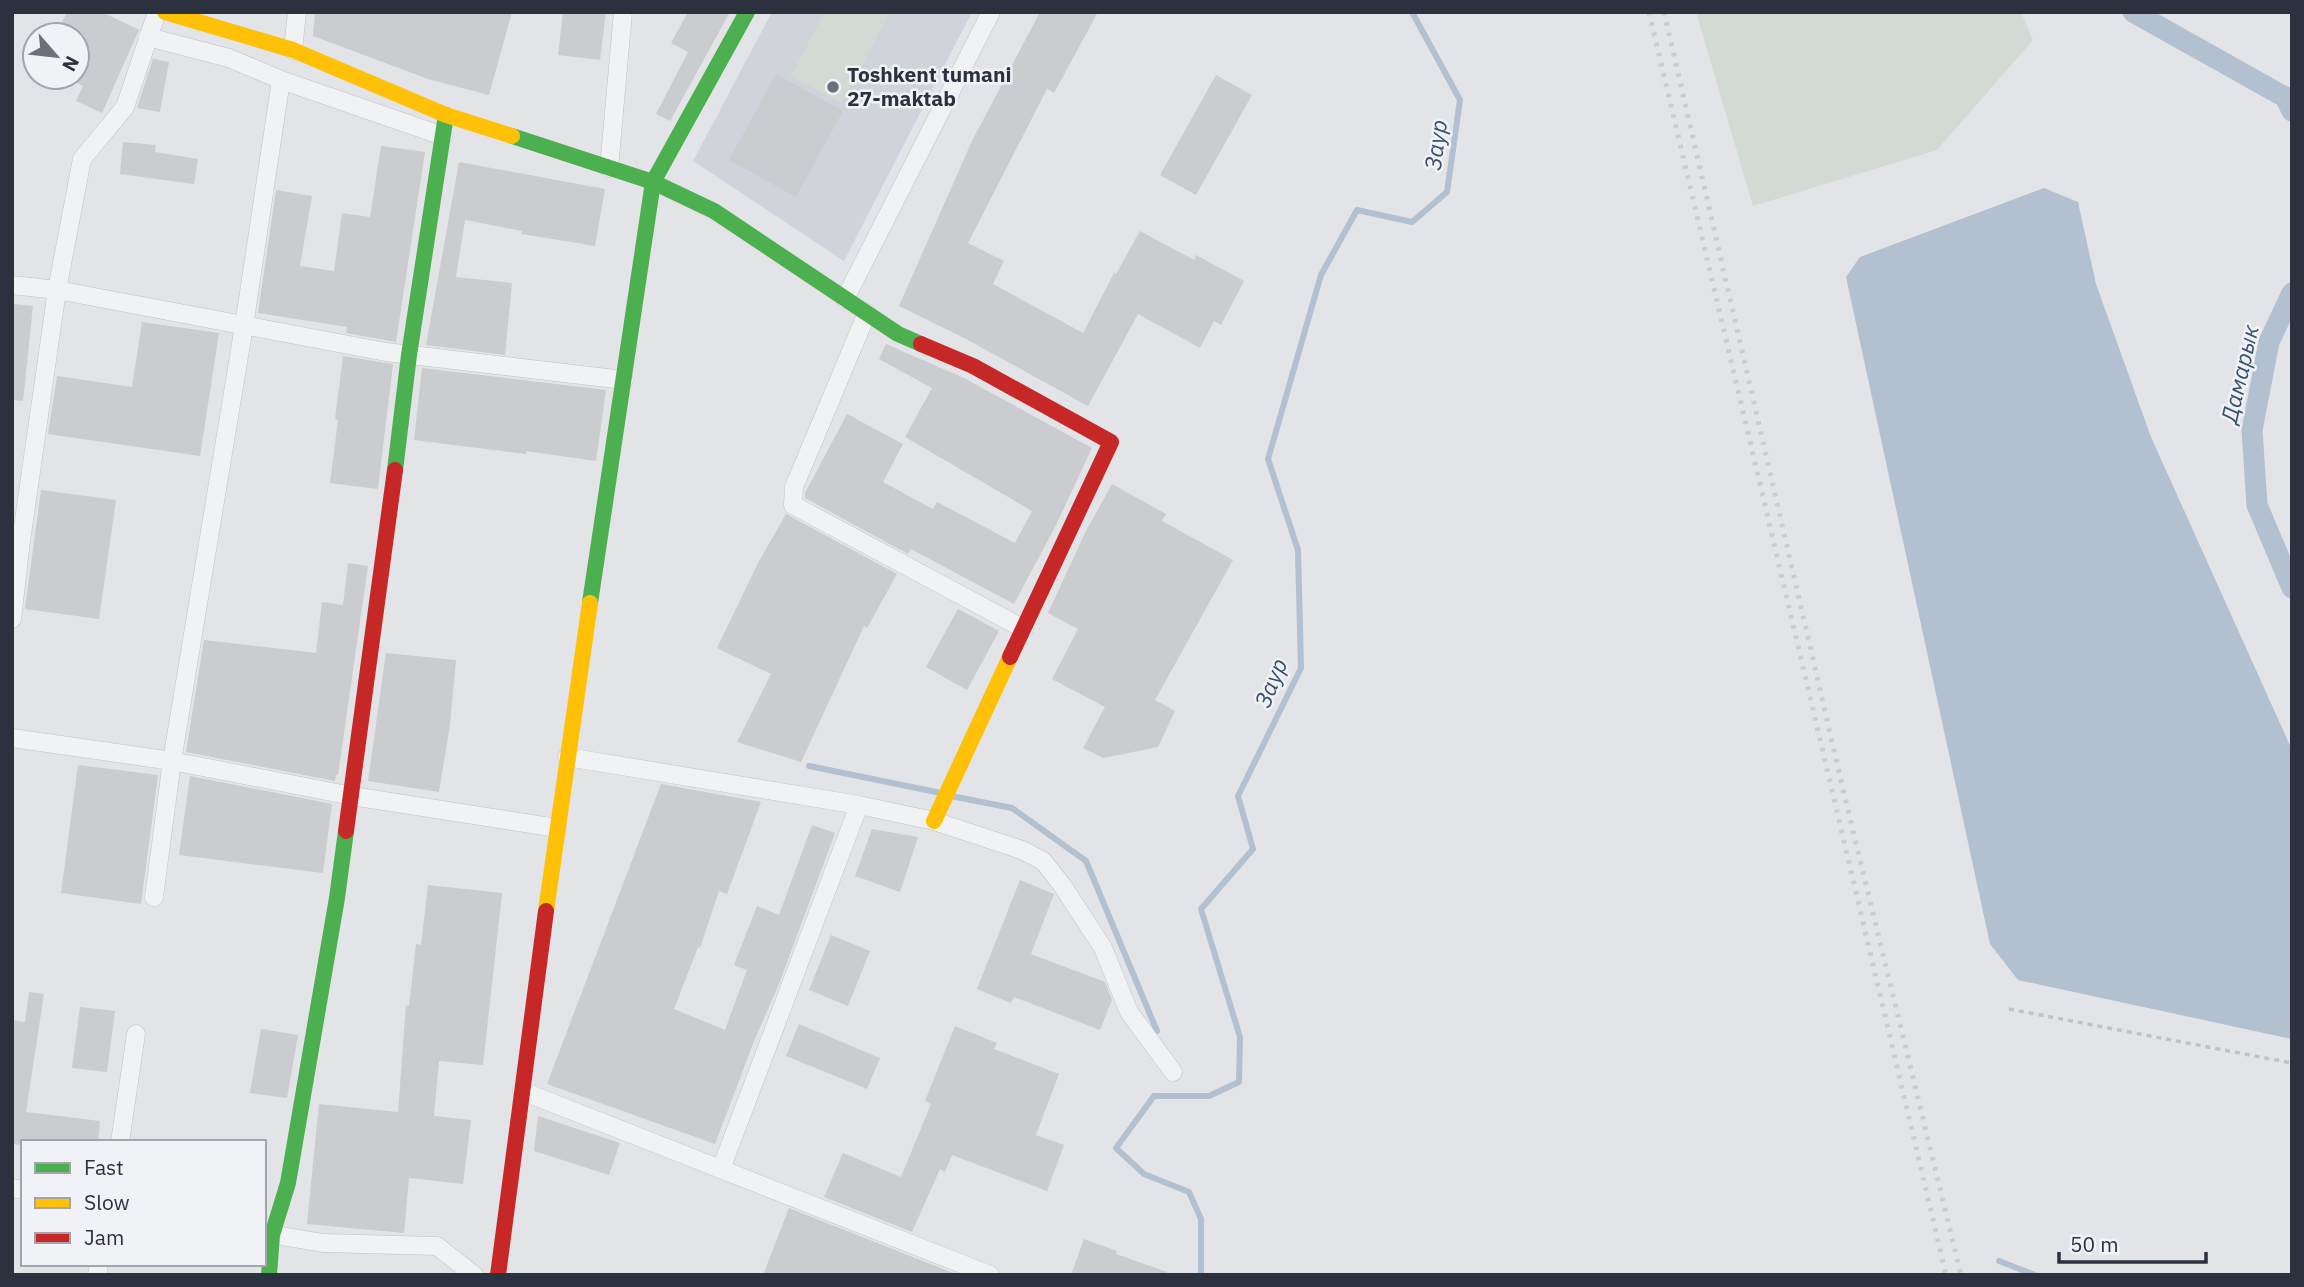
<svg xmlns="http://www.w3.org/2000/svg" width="2304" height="1287" viewBox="0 0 2304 1287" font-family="'IBM Plex Sans',sans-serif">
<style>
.built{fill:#d1d3da}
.green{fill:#d3dad3}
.water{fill:#b3c0cf}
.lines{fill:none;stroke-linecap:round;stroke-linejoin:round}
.stream{stroke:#b3c0cf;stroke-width:6}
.canal{stroke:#b3c0cf;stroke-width:21}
.building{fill:#cacccf}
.street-casing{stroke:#c1c2c5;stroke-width:19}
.path{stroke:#c1c2c6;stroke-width:3.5;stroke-dasharray:5 5;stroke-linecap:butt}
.street{stroke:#f1f2f4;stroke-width:18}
.fast{stroke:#4caf50;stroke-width:16}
.slow{stroke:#ffc107;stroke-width:16}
.jam{stroke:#c62828;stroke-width:16}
.rail{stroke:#cbccce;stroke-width:5;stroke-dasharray:3.5 7;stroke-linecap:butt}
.poi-dot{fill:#6b7079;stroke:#f0f2f6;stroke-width:2.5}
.labels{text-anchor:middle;stroke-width:5;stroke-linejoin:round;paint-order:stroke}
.poi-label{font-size:21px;font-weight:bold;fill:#2b313e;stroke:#f0f2f6;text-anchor:start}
.water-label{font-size:23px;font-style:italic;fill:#384f6e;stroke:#f0f2f6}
</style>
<rect width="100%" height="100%" fill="#e2e4e7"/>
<path class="built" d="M772 12H972L844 261 693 161Z"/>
<path class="green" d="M825 12H890L842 103 791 76Z
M1696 12H2021L2033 40 1937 150 1753 206Z"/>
<path class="water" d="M2044 188 2078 202 2096 284 2151 437 2292 750V1039L2018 980 1990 944 1846 277 1860 257Z"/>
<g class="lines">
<path class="stream" d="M809 766 941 793
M951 796 1012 808 1086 861 1157 1031
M1999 1261 2035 1275
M1201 1275V1219L1189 1192 1144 1174 1116 1148 1154 1096H1209L1239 1082 1240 1037 1201 909 1253 849 1238 796 1301 668 1298 550 1268 459 1321 275 1357 210 1412 222 1447 192 1460 100 1412 12"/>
<path class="canal" d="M2133 12 2285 97 2292 111
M2292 293 2269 342 2252 430 2257 505 2292 588"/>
</g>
<path class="building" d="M67 12H102L139 30 102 113 76 101 83 86 77 83V35H56Z
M315 12H512L489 95 428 79 313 36Z
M563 12H606L600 60 558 55Z
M688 12H730L670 121 656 114 688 52 671 43Z
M1040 12H1098L1054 93 1047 89 968 243 1004 261 993 284 1083 333 1114 273 1116 274 1140 231 1194 260 1196 255 1244 281 1221 325 1214 321 1200 348 1138 314 1088 406 966 339 899 306 972 141Z
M153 59 169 62 160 112 137 108Z
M776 74 843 111 796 197 729 160Z
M1216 75 1252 95 1196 195 1160 175Z
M123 142 156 145 155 152 198 159 194 184 120 174Z
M381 146 425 152 396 342 346 333 347 327 258 313 276 190 312 196 300 266 334 271 342 213 370 217Z
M459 162 605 189 595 246 522 234V231L465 220 456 277 512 283 505 355 426 345Z
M12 304 33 306 23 401 12 400Z
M142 322 219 333 200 456 48 434 57 376 132 387Z
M886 344 966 379 1092 448 1056 525 1014 604 911 549 908 554 805 498V493L847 414 903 444 883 482 933 509 937 502 1015 543 1032 511 905 437 932 388 879 359Z
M343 356 393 364 378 489 330 483 338 420 335 419Z
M422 368 606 390 596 461 526 451V454L414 440Z
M1112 484 1166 514 1162 521 1233 560 1155 700 1175 711 1158 747 1103 758 1083 748 1105 707 1052 679 1078 629 1048 613 1085 533Z
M41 490 116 500 99 619 25 609Z
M786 514 897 574 867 628 864 626 801 762 737 742 771 674 717 648 758 563Z
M348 563 368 566 338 775H336L335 781 186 752 204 640 316 653 322 602 343 605Z
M958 609 999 631 967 690 926 667Z
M386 653 456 660 450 725 439 792 368 781Z
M78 765 158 775 141 904 61 893Z
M190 776 332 804 323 873 179 855Z
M661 784 761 802 727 894 719 891 700 948 698 947 674 1009 725 1030 747 970 734 965 757 906 779 915 812 825 835 833 779 984 754 1041 715 1144 547 1084Z
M872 829 918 837 900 892 855 876Z
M1020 880 1054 894 1031 954 1105 982 1112 1000 1100 1030 1014 997 1011 1003 977 989Z
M428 885 502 893 483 1065 439 1061 434 1116 471 1120 463 1184 409 1178 404 1233 307 1224 319 1104 398 1112 406 1005 409 1006 416 944 421 945Z
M831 935 870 951 848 1006 809 990Z
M29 992 44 994 26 1112 100 1121 98 1142H23L22 1145 12 1144V1020L25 1022Z
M80 1007 115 1011 107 1072 72 1068Z
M799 1024 880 1058 867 1089 786 1056Z
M955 1026 997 1043 994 1049 1059 1074 1036 1135 1064 1145 1047 1191 952 1155 945 1172 940 1169 912 1232 824 1197 843 1153 901 1177 931 1104 925 1101Z
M261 1029 298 1035 287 1098 250 1093Z
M538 1116 620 1143 609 1175 534 1151Z
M789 1208 958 1275H763Z
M1084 1239 1117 1251 1116 1254 1167 1272 1166 1275H1071Z"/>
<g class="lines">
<g class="street-casing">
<path id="street" d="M148 37 229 58 281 80
M293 50 297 12
M609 168 623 12
M12 285 57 290 386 352 624 380
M845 299 991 12
M867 313 794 487 793 505 1024 629
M12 619 21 541 57 290 82 159 125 107 157 12
M12 738 172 761 352 796 557 828
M567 757 859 805 934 821 1022 850 1043 861 1062 885 1103 948 1129 1012 1173 1072
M154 897 172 761 244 326 281 80 443 136
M522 1091 990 1275
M120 1142 136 1034
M721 1169 859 805
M12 1188 23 1190
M264 1233 323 1243 437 1246 474 1275
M97 1275 99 1264"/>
</g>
<path class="path" d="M2009 1009 2292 1063"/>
<use href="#street" class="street"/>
<path class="fast" d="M747 12 653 182 714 211 898 334 921 344
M512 136 653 182 590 603
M395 470 409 355 446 115
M269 1275 272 1235 288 1183 337 898 346 831"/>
<path class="slow" d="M165 12 293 50 446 115 512 136
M934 821 1010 657
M546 911 590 603"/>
<path class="jam" d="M921 344 973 366 1111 442 1010 657
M346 831 395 470
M498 1275 546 911"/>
<path class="rail" d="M1649 12 1946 1275
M1664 12 1845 798 1961 1275"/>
</g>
<circle class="poi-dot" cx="833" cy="87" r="7"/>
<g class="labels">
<g class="poi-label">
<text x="847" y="82">Toshkent tumani<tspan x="847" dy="24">27-maktab</tspan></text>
</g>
<g class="water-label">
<text transform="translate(1436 145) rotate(-82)" y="8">Заур</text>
<text transform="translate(2240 374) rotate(-77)" y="8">Дамарык</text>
<text transform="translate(1271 683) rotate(-68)" y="8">Заур</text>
</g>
</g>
<rect width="2304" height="1287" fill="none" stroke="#2b313e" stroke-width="28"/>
<rect x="21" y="1140" width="245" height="126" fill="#f0f2f6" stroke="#a1a5ac" stroke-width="2"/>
<rect x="35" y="1163" width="35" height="10" fill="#4caf50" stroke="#a1a5ac" stroke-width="2"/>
<text x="84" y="1175" font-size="21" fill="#2b313e">Fast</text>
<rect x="35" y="1198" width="35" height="10" fill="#ffc107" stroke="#a1a5ac" stroke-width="2"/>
<text x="84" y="1210" font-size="21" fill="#2b313e">Slow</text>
<rect x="35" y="1233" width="35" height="10" fill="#c62828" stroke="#a1a5ac" stroke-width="2"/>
<text x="84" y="1245" font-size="21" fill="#2b313e">Jam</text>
<g transform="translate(56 56) rotate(118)"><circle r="33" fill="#f0f2f6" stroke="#a1a5ac" stroke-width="2"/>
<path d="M0-5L12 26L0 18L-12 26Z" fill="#6b7079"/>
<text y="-10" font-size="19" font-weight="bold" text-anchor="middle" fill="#2b313e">N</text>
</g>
<path d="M2059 1252v10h147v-10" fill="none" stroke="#2b313e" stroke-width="3.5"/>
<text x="2070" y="1252" font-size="21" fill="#2b313e" stroke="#f0f2f6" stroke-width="5" paint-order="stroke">50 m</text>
</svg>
